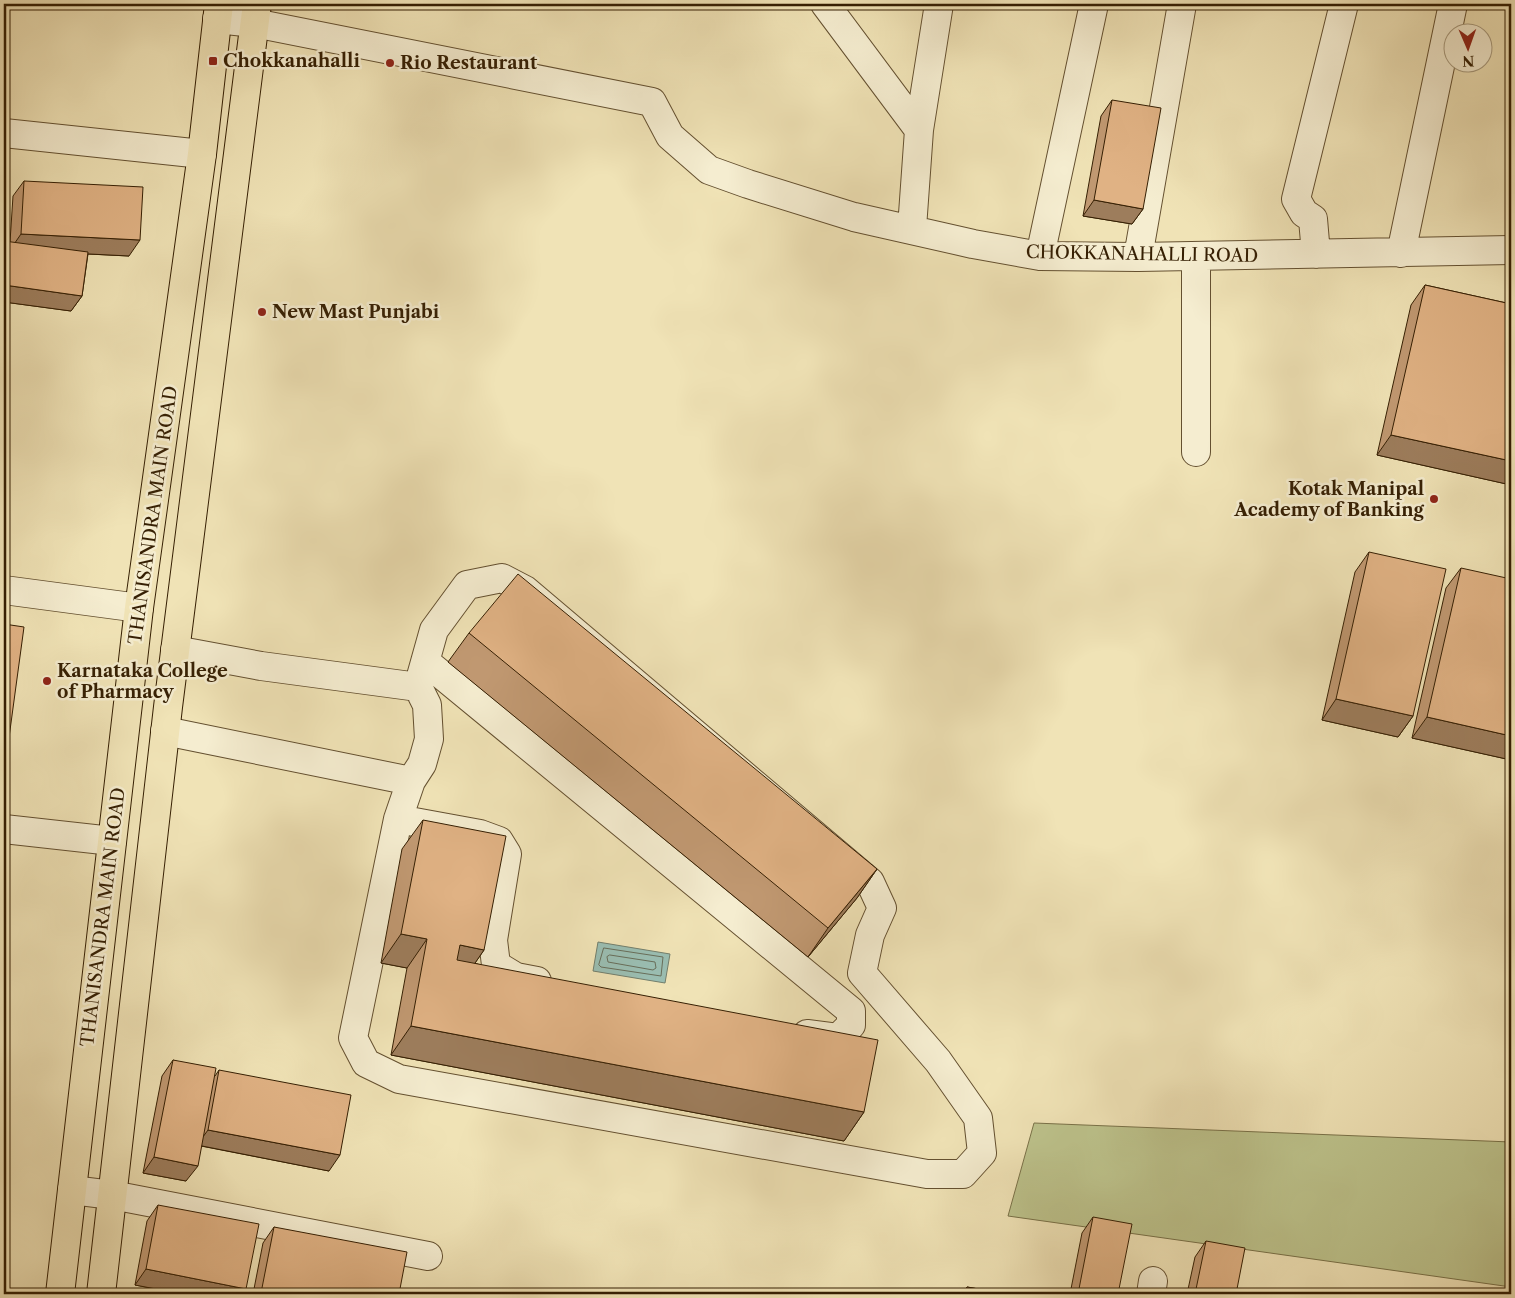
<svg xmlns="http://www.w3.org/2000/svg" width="1515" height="1298" viewBox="0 0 1515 1298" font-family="'Libre Caslon Text',serif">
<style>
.green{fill:#bdc38c;stroke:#797148}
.water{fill:#9abeb2;stroke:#727e6c}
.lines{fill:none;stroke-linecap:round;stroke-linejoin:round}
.shore{stroke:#686e5a;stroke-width:1}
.minor-casing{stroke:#645030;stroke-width:30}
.major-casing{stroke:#351f03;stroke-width:30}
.minor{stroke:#f5edd0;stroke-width:28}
.major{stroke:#f0e3b6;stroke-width:28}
.wall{fill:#c19972;stroke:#351f03}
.shaded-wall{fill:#9d7d5c;stroke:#351f03}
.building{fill:#e0b284;stroke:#351f03}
.poi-dot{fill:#8f2418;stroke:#f5edd0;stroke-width:2}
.labels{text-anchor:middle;stroke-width:5;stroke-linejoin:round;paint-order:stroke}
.poi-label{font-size:18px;font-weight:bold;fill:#351f03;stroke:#f5edd0;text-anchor:start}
.street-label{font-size:18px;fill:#351f03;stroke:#f5edd0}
</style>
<rect width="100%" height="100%" fill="#f0e3b6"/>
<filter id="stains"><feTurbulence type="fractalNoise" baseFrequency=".004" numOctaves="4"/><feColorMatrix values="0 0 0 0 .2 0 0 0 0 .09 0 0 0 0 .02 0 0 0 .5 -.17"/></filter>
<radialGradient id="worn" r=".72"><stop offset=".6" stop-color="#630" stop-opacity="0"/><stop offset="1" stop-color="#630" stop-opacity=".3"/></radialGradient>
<path class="green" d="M1034 1123 1511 1142V1287L1008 1216Z"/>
<path class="water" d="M598 942 670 954 665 983 593 971Z"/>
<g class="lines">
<path class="shore" d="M604 948 663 957 661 976 601 967 599 965Z
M610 955 655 962 656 968 653 970 608 962 607 957Z"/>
<g class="minor-casing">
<path id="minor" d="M825 4 919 130
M217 19 254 23 652 102 670 136 709 170 748 184 854 217 973 244 1040 256 1138 257 1511 250
M4 133 202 154
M912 228 919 130 939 4
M1401 253 1453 4
M1316 254 1313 219 1304 213 1296 199 1344 4
M1040 256 1094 4
M1138 257 1182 4
M1196 452V257
M502 578 525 590 870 882 882 908 870 935 862 973 938 1061 978 1118 982 1153 963 1174H927L399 1079 366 1063 353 1038 398 819 411 781 422 764 429 739 427 705 418 687 434 630 467 585Z
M4 590 139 608
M175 650 261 666 418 687
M426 662 851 1011V1025L838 1038 807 1034
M165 731 411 781
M398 819 480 834 499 841 507 854 493 940 496 965 516 977 537 981
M4 829 112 841
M72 1190 112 1195 428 1256
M1151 1294 1153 1281"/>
</g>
<g class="major-casing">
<path id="major" d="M60 1294 139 608 202 154 219 4
M101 1294 168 707 257 4"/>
</g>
<use href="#minor" class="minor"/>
<use href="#major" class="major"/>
</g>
<path class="wall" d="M1112 100 1143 209 1132 224 1083 216 1101 116Z
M24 181 129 256 88 254 82 296 71 311 4 302V241L10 242 13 196Z
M1425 285 1511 304V485L1377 455 1411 305Z
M1369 552 1413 716 1398 737 1322 720 1355 572Z
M1461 568 1511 760 1412 738 1446 588Z
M469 633 877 869 857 898 808 957 448 662Z
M423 820 484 950 475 963 864 1112 844 1141 391 1055 407 968 381 963 402 849Z
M173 1060 215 1076 219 1070 329 1171 201 1146 186 1181 143 1173 162 1076Z
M158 1205 246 1289 242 1294H182L135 1285 147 1221Z
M1093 1217 1118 1294H1070L1082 1233Z
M274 1227 399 1294H253L263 1243Z
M1206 1241 1236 1294H1187L1195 1257Z
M967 1287 1008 1294H962Z"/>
<path class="shaded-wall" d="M1094 200 1143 209 1132 224 1083 216Z
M21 234 140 240 129 256 10 250Z
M4 285 82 296 71 311 4 302Z
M1391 435 1511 461V485L1377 455Z
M1336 699 1413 716 1398 737 1322 720Z
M1427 717 1511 736V760L1412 738Z
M4 744 8 745 4 751Z
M877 869 857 898 808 957 828 928Z
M401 934 427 939 407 968 381 963Z
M460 945 484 950 464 979 440 974Z
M411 1026 864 1112 844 1141 391 1055Z
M208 1130 340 1155 329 1171 197 1145Z
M154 1157 198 1166 186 1181 143 1173Z
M146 1269 246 1289 242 1294H182L135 1285Z"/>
<path class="building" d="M1112 100 1161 108 1143 209 1094 200Z
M24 181 143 187 140 240 21 234Z
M4 241 88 252 82 296 4 285Z
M1425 285 1511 304V461L1391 435Z
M1369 552 1446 569 1413 716 1336 699Z
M1461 568 1511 579V736L1427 717Z
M518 574 877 869 828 928 469 633Z
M4 624 24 627 8 745 4 744Z
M423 820 506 836 484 950 460 945 457 960 878 1040 864 1112 411 1026 427 939 401 934Z
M173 1060 216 1068 198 1166 154 1157Z
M219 1070 351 1095 340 1155 208 1130Z
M158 1205 259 1224 246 1289 146 1269Z
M1093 1217 1132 1224 1118 1294H1078Z
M274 1227 407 1252 399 1294H267L261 1293Z
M1206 1241 1245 1248 1236 1294H1195Z
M967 1287 1008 1294H966Z"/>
<g class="poi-dot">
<rect x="208" y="56" width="10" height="10" rx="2.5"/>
<circle cx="390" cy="63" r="5"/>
<circle cx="262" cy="312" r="5"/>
<circle cx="1434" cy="499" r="5"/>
<circle cx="47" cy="681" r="5"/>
</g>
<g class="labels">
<g class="poi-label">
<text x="223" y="67">Chokkanahalli</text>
<text x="400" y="69">Rio Restaurant</text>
<text x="272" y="318">New Mast Punjabi</text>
<text x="1424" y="495" text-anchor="end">Kotak Manipal<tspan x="1424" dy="21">Academy of Banking</tspan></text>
<text x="57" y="677">Karnataka College<tspan x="57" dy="21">of Pharmacy</tspan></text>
</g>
<g class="street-label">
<text transform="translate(1142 254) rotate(1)" y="6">CHOKKANAHALLI ROAD</text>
<text transform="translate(153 515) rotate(-82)" y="6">THANISANDRA MAIN ROAD</text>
<text transform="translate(103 917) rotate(-83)" y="6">THANISANDRA MAIN ROAD</text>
</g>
</g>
<rect width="1515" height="1298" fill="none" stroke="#f0e3b6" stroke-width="20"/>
<rect x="5" y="5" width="1505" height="1288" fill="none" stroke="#351f03" stroke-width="2.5"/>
<rect x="10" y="10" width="1495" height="1278" fill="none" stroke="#351f03"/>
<g transform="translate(1468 48) rotate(178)"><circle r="24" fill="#f5edd0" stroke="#a89b7e"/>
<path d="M0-4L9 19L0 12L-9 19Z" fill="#8f2418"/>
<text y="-8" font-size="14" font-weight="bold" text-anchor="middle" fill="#351f03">N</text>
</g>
<rect width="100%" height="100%" filter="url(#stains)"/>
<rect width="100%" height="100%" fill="url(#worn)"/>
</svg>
